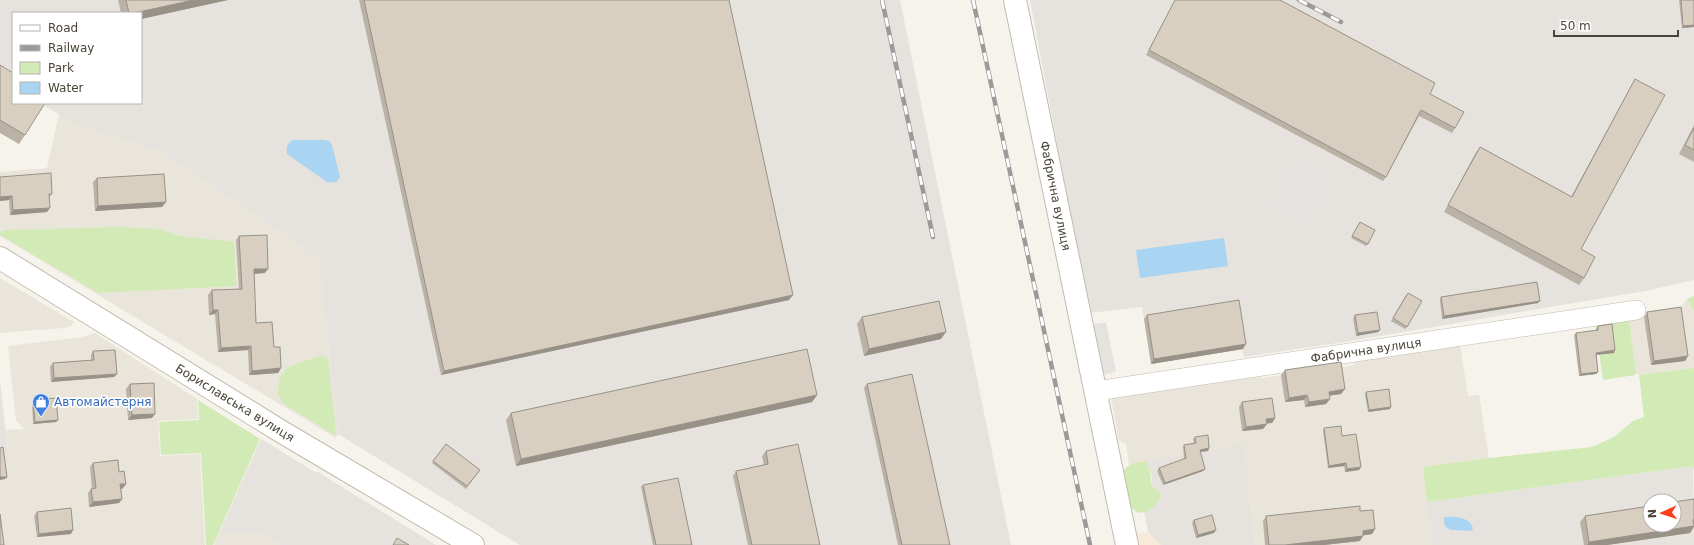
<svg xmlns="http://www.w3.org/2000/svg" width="1694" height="545" viewBox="0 0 1694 545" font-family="'DejaVu Sans',sans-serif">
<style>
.residential{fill:#eae5da}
.commercial{fill:#f7ead8}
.industrial{fill:#e6e2dd;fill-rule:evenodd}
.green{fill:#d2eab5}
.parking{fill:#e5e3e0}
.water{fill:#a9d4f2}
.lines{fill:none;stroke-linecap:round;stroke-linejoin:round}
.minor-casing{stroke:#c2bbae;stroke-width:20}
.tertiary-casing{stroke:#c2bbae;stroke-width:24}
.minor{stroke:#fff;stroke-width:19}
.tertiary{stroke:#fff;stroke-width:22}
.rail-casing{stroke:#9a9a9a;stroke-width:4.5}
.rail{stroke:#fff;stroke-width:3;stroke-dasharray:9;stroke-linecap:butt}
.wall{fill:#bab2a6}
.shaded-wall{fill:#979187}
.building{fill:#d8cfc1;stroke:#979187}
.labels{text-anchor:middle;stroke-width:3.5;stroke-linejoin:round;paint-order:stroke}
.street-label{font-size:12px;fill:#4b4439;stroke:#fff}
.shop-label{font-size:12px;fill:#366cbe;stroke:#fff;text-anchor:start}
</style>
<rect width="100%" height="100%" fill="#f6f3ec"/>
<path class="residential" d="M59 114 77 125 164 153 319 259 338 434 336 438 0 236V172L47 168Z
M0 278 20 290 74 322 71 326 64 328 0 333Z
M1694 296V368L1639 375 1636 373 1629 319 1678 311 1687 299Z
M95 333 197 399 198 419 158 421 160 456 200 454 205 545H2L0 530V480L5 479 3 461 9 460 6 430 24 429 16 420 8 346 82 337Z
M1460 344 1468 396 1479 395 1489 458 1423 467 1433 545H1255L1249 489 1208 451 1129 465 1126 443 1119 441 1111 397 1259 375 1260 378 1355 365 1354 360Z
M258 531 281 545H214L218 535Z"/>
<path class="commercial" d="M1148 532 1161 545H1139L1137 534Z"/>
<path class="industrial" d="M0 0H900L1011 545H520L338 434 319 259 164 153 77 125 43 105 19 144 0 133ZM13 13H141V103H13Z
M1030 0H1694V280L1645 291 1351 341 1244 357 1242 349 1151 364 1142 307 1089 313Z
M0 380 9 460 3 461 5 479 0 480Z
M261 439 315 472H318L436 545H281L258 531 218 535Z
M1244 443 1255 545H1161L1148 532 1144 512 1152 509 1158 491 1152 486V477L1146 461 1208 451Z
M1693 466 1694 545H1433L1427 502ZM1650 501H1674V525H1650Z"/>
<path class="green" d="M119 227 158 229 181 236 234 242 236 286 98 293 0 235V232L5 230Z
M1694 296V311L1687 299Z
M1629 319 1636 373 1635 375 1603 380 1595 323Z
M319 356H323L328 359 336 433 334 435 284 404 278 394 279 381 286 368Z
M1694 368V471L1693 466 1427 502 1423 467 1489 458 1592 447 1614 437 1633 421 1644 417 1639 375Z
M198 400 260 439 213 545H206L201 453 161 455 159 422 199 420Z
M1146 461 1150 472 1152 486 1161 494C1159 506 1141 521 1131 507 1127 501 1125 481 1123 473 1126 463 1137 463 1146 461Z"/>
<path class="parking" d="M1295 159 1329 176 1305 224 1271 207Z
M1106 322 1116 372 1093 377 1083 326Z"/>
<path class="water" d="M293 140H324L329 141 332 145 340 177C337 183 333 183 327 182L287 154C286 148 287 143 293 140Z
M1224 238 1228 266 1140 278 1136 250Z
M1446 517C1455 516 1472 518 1473 529L1471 531C1461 529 1442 535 1444 518Z"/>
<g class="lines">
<g class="minor-casing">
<g id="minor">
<path id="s1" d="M1096 391 1636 310"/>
</g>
</g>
<g class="tertiary-casing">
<g id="tertiary">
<path id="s2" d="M1015 0 1127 545"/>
<path id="s3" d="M0 258 282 432 473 545"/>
</g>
</g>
<use href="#minor" class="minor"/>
<use href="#tertiary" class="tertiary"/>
<g class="rail-casing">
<path id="rail" d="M882 0 933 237
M973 0 1090 545
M1299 0 1341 22"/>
</g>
<use href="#rail" class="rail"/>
</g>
<path class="wall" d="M118 0H228L141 19V13H121Z
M359 0H729L789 300 441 375Z
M1175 0H1280L1430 94 1455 128 1452 133 1419 116 1386 177 1383 181 1146 55Z
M1679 0H1694V27L1682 28Z
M0 65 25 135 19 144 0 133Z
M1635 79 1581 249 1584 278 1579 285 1444 212 1475 154 1480 147 1571 197 1631 86Z
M1694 125V162L1679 154Z
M0 177 52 194 49 198 47 212 10 215 9 200 0 201Z
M97 178 162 207 95 211 93 182Z
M1360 222 1368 244 1366 246 1351 238Z
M239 236 265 273 254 274 256 323 274 347 281 368 278 373 249 375 248 350 218 352 215 314 209 315 208 295 212 290 239 289 236 240Z
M1406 295 1407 327 1405 329 1391 321Z
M1441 297 1538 303 1442 319 1440 300Z
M1647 312 1685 361 1651 365 1644 317Z
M1147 315 1243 349 1151 364 1144 319Z
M1355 315 1380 330 1378 332 1356 336 1353 318Z
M862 317 941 339 864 356 857 324Z
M1598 326 1614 353 1596 355 1598 372 1596 374 1579 376 1574 335 1576 333 1596 330V329Z
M93 351 117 374 114 377 51 382 50 367 53 363 91 360V355Z
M1285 370 1341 394 1329 396 1330 399 1326 404 1305 407 1304 400 1285 402 1281 375Z
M130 384 152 418 128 420 126 389Z
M867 384 950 545H898L864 388Z
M1366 392 1390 409 1368 412 1365 395Z
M817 395 812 402 516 466 506 420 511 413Z
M33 400 58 420 56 422 33 424 32 403Z
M1242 402 1275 418 1272 423H1267L1263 429 1242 431 1239 407Z
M1324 428 1361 467 1359 470 1345 472 1344 466 1328 468 1323 431Z
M1195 437 1209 448 1208 451 1200 452 1203 471 1163 485 1157 471 1159 468 1184 459 1183 447 1184 445 1194 443 1193 439Z
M446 444 480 470 466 489 432 463Z
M766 451 820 545H748L733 476 736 471 764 465 762 456Z
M93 463 119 472 126 484 122 489H121L122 499 119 503 89 507 88 493 91 489H92L90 467Z
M643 485 692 545H653L641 487Z
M1694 499V527L1690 533 1607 545H1584L1580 522 1585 516Z
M1360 511 1375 529 1372 534 1363 535 1360 541 1324 545H1265L1263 521 1266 516Z
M37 512 71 534 37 537 34 516Z
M1194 520 1214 533 1196 538 1192 523Z"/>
<path class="shaded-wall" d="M194 0H228L141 19V13H134Z
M1694 25V27L1682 28 1683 26Z
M12 196 9 200 0 201V197Z
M166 202 162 207 95 211 98 206Z
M50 208 47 212 10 215 13 210Z
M254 269H268L265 273 251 274Z
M793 295 789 300 441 375 444 371Z
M1540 301 1538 303 1442 319 1444 316Z
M213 310H218L215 314 209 315Z
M1380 330 1378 332 1356 336 1358 333Z
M946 332 941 339 864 356 869 349Z
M1246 344 1243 349 1151 364 1154 359Z
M251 346 248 350 218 352 221 348Z
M1615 350 1614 353 1594 355 1596 353Z
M1688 356 1685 361 1651 365 1654 361Z
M281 368 278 373 249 375 252 371Z
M1598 372 1596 374 1579 376 1581 374Z
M117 374 114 377 51 382 54 378Z
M1345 389 1341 394 1326 396 1329 392Z
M817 395 812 402 516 466 521 459Z
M1307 395 1304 400 1285 402 1289 398Z
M1330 399 1326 404 1305 407 1309 402Z
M1391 407 1390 409 1368 412 1369 410Z
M155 414 152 418 128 420 132 415Z
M1275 418 1272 423 1262 424 1266 419Z
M58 420 56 422 33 424 35 422Z
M1267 424 1263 429 1242 431 1246 427Z
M1209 448 1208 451 1198 452 1200 450Z
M1346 463 1344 466 1328 468 1329 466Z
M1361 467 1359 470 1345 472 1347 469Z
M1205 469 1203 471 1163 485 1165 483Z
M0 477H7L5 479 0 480Z
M120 484H126L122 489H117Z
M122 499 119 503 89 507 93 502Z
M1694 526 1690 533 1607 545H1587L1589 542Z
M1375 529 1372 534 1359 536 1363 531Z
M73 530 71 534 37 537 39 534Z
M1216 530 1214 533 1196 538 1198 535Z
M1363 536 1360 541 1324 545H1285Z"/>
<path class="building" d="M126 0H194L134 13H129Z
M364 0H729L793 295 444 371Z
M1175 0H1280L1435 83 1430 94 1464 112 1455 128 1421 110 1386 177 1149 50Z
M1681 0H1694V25L1683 26Z
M0 65 13 73V103H45L25 135 0 120Z
M1635 79 1665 95 1581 249 1595 257 1584 278 1448 205 1480 147 1572 197Z
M1694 128V150L1685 145Z
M51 173 52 194H49L50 208 13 210 12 196 0 197V177Z
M164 174 166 202 98 206 97 178Z
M1360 222 1375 230 1368 244 1352 236Z
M267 235 268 269H254L256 323 272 322 274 347H280L281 368 252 371 251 346 221 348 218 310H213L212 290 242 289 239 236Z
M1537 282 1540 301 1444 316 1441 297Z
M1408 293 1422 301 1407 327 1393 318Z
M1239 300 1246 344 1154 359 1147 315Z
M939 301 946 332 869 349 862 317Z
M1681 307 1688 356 1654 361 1647 312Z
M1377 312 1380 330 1358 333 1355 315Z
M1612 324 1615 350 1596 353 1598 372 1581 374 1576 333 1598 330V326Z
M807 349 817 395 521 459 511 413Z
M115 350 117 374 54 378 53 363 94 360 93 351Z
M1341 362 1345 389 1329 392 1330 399 1309 402 1307 395 1289 398 1285 370Z
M912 374 950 545H902L867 384Z
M154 383 155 414 132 415 130 384Z
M1389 389 1391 407 1369 410 1366 392Z
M56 398 58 420 35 422 33 400Z
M1272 398 1275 418 1266 419 1267 424 1246 427 1242 402Z
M1341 426 1342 436 1356 434 1361 467 1347 469 1346 463 1329 466 1324 428Z
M1208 435 1209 448 1200 450 1205 469 1165 483 1159 468 1186 458 1184 445 1196 443 1195 437Z
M446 444 480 470 467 486 433 461Z
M798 444 820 545H752L736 471 768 464 766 451Z
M3 447 7 477H0V448Z
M118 460 119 472 124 471 126 484H120L122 499 93 502 91 489 96 488 93 463Z
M678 478 692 545H656L643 485Z
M1694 499V520H1693L1694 526 1589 542 1585 516 1650 506V525H1674V502Z
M1360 506V511L1373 510 1375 529 1363 531V536L1285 545H1269L1266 516Z
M71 508 73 530 39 534 37 512Z
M0 514 4 545H0Z
M1212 515 1216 530 1198 535 1194 520Z
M397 538 409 545H393Z"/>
<defs>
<g id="shop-pin" transform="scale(0.9)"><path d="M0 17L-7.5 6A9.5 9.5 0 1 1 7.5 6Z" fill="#3f7fe0" stroke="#fff"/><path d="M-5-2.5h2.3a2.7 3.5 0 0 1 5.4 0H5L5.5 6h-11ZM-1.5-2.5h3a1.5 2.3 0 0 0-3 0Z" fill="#fff"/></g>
</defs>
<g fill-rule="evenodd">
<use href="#shop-pin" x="41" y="402"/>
</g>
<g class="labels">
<g class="street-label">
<text dy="4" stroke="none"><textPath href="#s2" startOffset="200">Фабрична вулиця</textPath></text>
<text dy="4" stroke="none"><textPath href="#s1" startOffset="273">Фабрична вулиця</textPath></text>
<text dy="4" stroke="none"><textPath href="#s3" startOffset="276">Бориславська вулиця</textPath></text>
</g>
<g class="shop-label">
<text x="54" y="406">Автомайстерня</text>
</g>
</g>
<rect x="12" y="12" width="130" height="92" fill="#ffffff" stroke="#b7b4b0"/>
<rect x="20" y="25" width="20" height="6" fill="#ffffff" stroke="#b7b4b0"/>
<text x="48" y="32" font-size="12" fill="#4b4439">Road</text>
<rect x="20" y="45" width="20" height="6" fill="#9a9a9a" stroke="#b7b4b0"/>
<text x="48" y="52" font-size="12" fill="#4b4439">Railway</text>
<rect x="20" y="62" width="20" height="12" fill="#d2eab5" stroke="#b7b4b0"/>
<text x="48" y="72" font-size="12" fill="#4b4439">Park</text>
<rect x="20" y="82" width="20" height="12" fill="#a9d4f2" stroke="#b7b4b0"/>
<text x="48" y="92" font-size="12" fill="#4b4439">Water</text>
<g transform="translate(1662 513) rotate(267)"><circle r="19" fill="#ffffff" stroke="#b7b4b0"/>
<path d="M0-3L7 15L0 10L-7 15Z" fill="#fc3f1d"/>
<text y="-6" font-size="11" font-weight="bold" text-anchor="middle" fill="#4b4439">N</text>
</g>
<path d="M1554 30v6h124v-6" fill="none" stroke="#4b4439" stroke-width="2"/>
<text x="1560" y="30" font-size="12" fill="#4b4439" stroke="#ffffff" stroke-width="3" paint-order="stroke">50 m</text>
</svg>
